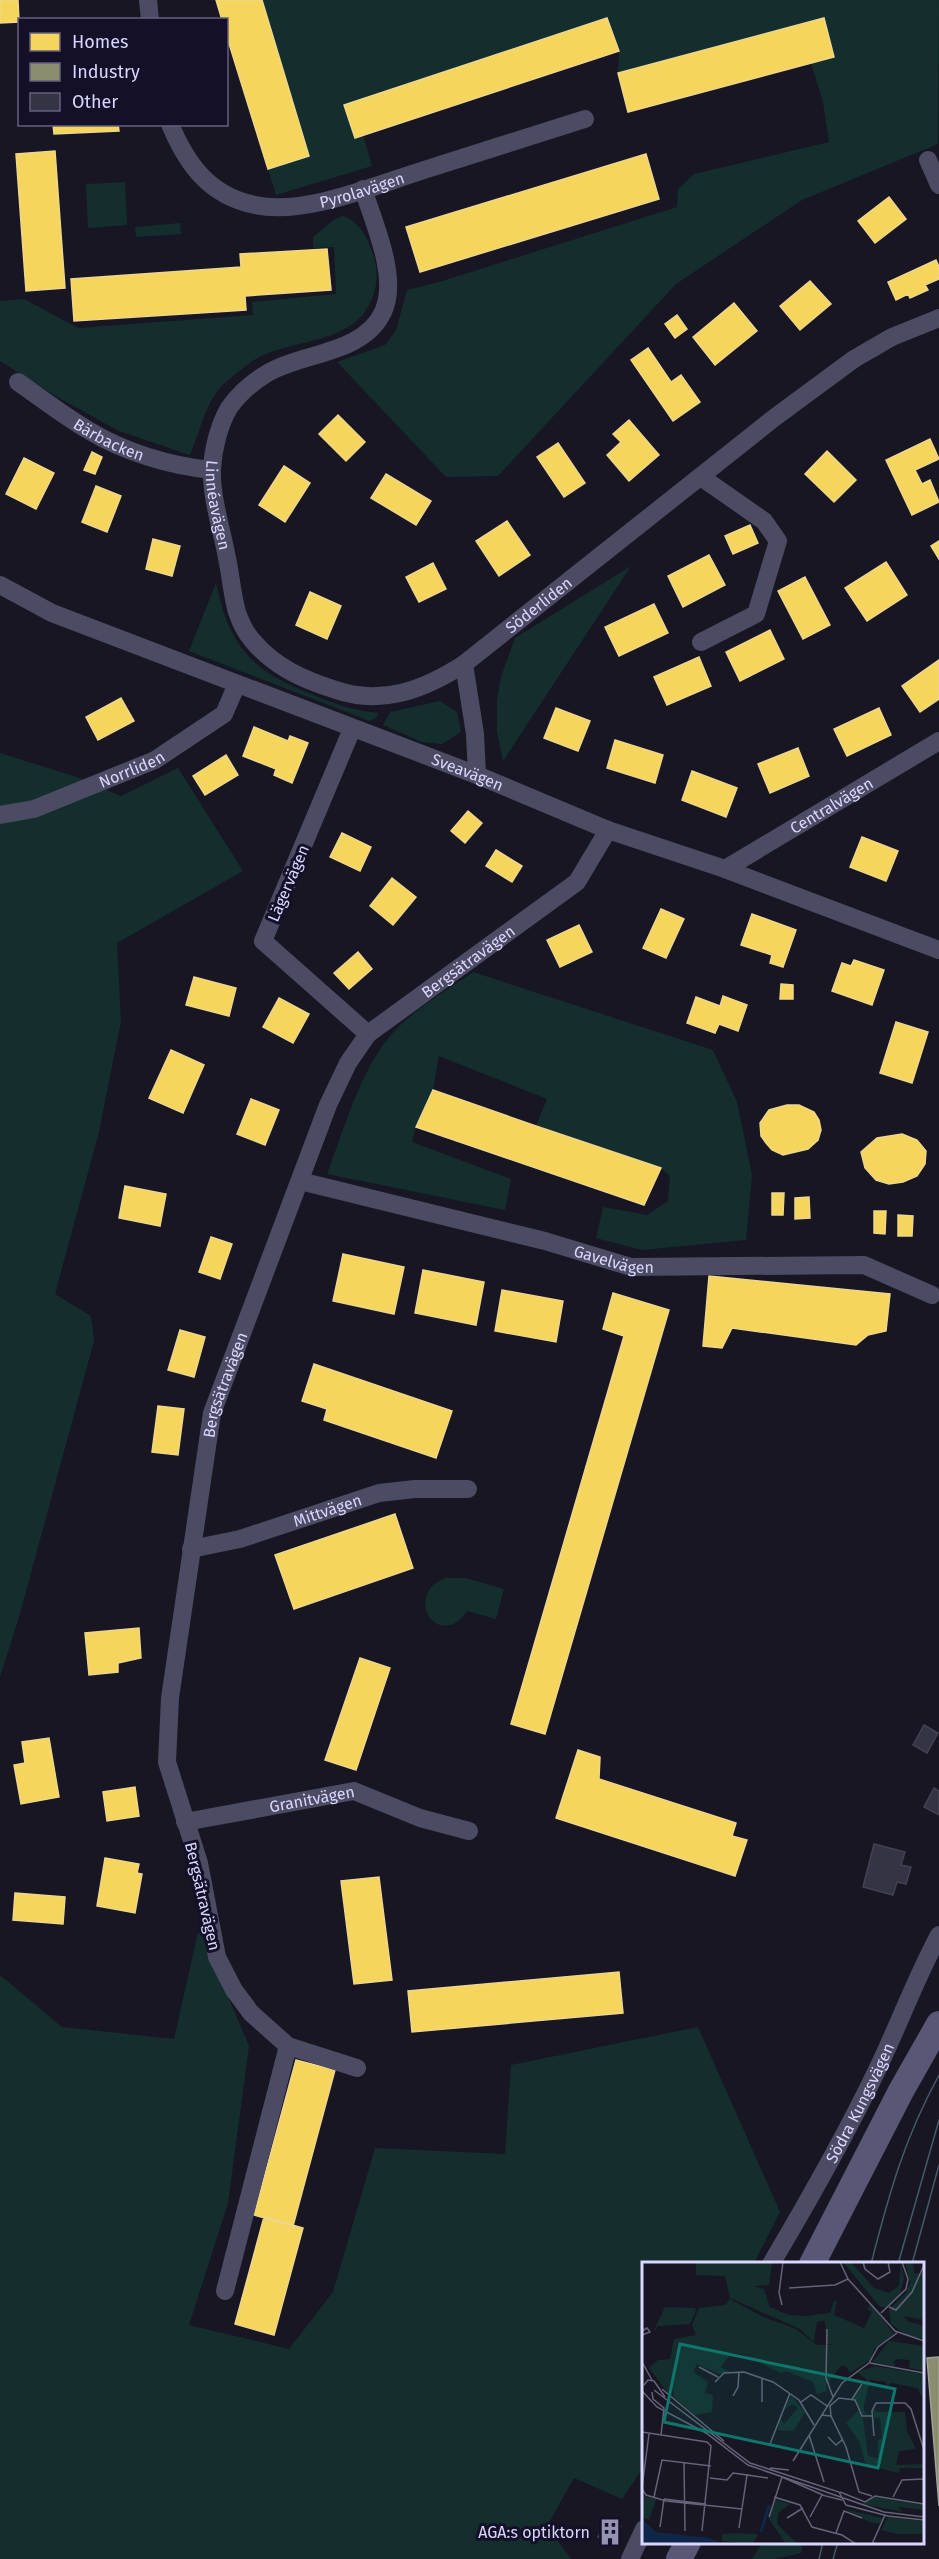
<svg xmlns="http://www.w3.org/2000/svg" width="939" height="2559" viewBox="0 0 939 2559" font-family="'Fira Sans',sans-serif">
<style>
.green{fill:#142e2e}
.homes{fill:#f6d55c;stroke:#eed68d;stroke-width:1.5}
.industry{fill:#8c8c6e;stroke:#a3a29a;stroke-width:1.5}
.building{fill:#353444;stroke:#434156;stroke-width:1.5}
.lines{fill:none;stroke-linecap:round;stroke-linejoin:round}
.minor{stroke:#4b4b63;stroke-width:18}
.secondary{stroke:#585775;stroke-width:26}
.tram{stroke:#435b6c;stroke-width:1.5}
.labels{text-anchor:middle;stroke-width:6;stroke-linejoin:round;paint-order:stroke}
.street-label{font-size:16px;fill:#dad7ff;stroke:#131028}
.poi-label{font-size:16px;fill:#dad7ff;stroke:#131028;text-anchor:end}
.inset-river{fill:none;stroke:#0f2649;stroke-width:3}
.inset-road{fill:none;stroke:#65637a;stroke-width:1.5}
.view{fill:#0f766e;fill-opacity:0.15;stroke:#0f766e;stroke-width:3}
.inset-edge{fill:none;stroke:#dad7ff;stroke-width:3}
</style>
<rect width="100%" height="100%" fill="#171622"/>
<path class="green" d="M262 0H939L938 144 802 200 676 284 498 476 446 477 337 362 385 345 396 330 407 290 439 282 677 207 678 189 694 174 829 142 823 102 811 63 834 57 824 19 618 73 619 51 607 18 345 105 363 135 372 166 276 195 268 169 309 155Z
M125 182 127 225 88 228 86 184Z
M343 216C360 222 368 239 373 254 378 269 378 284 372 299 354 344 297 338 259 357 248 363 236 374 226 382 206 399 200 432 190 455L119 431 59 398 0 361V301L24 299 78 328 253 315 252 302 336 294 334 247 313 248V237L335 219Z
M180 223 181 234 136 237 135 227Z
M631 566 503 761 497 732V700L501 677 515 638Z
M216 583C229 646 252 671 311 694 334 704 352 710 378 713L376 718 370 721 189 651Z
M440 701 457 712 461 732 442 744 422 742 383 725 390 712Z
M0 753 77 777 121 796 178 768 243 871 117 943 121 1021 99 1132 55 1294 91 1316 94 1341 19 1617 0 1677Z
M473 972 713 1050 737 1102 752 1175 746 1240 642 1250 596 1238 603 1207 647 1215 668 1201 670 1176 661 1168 536 1126 547 1099 439 1056 433 1090 416 1127 412 1142 511 1179 505 1210 327 1174C343 1132 356 1085 381 1048 403 1015 442 994 473 972Z
M446 1578H466L504 1589 496 1619 467 1611C439 1653 401 1594 446 1578Z
M199 1928 249 2046 228 2203 189 2325 289 2349 333 2292 375 2148 505 2154 511 2065 698 2027 780 2212 754 2263 644 2264 643 2468 622 2499 574 2478 547 2526 571 2559H0V1975L62 2027 174 2039Z
M763 2542H803V2543L801 2553 775 2559H752Z"/>
<path class="homes" d="M0 0H18L19 22 0 23Z
M216 0H262L309 156 268 169 226 34V20H222Z
M607 18 619 51 355 138 344 105Z
M824 18 834 57 628 112 618 73Z
M53 124H118L119 131 54 134Z
M55 151 65 288 26 291 16 154Z
M646 154 659 199 420 272 406 227Z
M889 197 906 219 875 243 858 221Z
M327 249 331 290 245 296 246 310 74 321 71 279 241 267 240 254Z
M936 260 939 267V279L925 285 928 290 910 298 908 294 896 300 888 282Z
M810 281 831 304 800 330 780 306Z
M734 303 757 331 715 365 693 337Z
M677 315 687 329 675 338 665 324Z
M648 348 671 382 681 375 700 402 673 421 631 360Z
M338 415 365 442 346 461 319 434Z
M629 420 659 455 629 481 607 455 621 442 613 434Z
M930 439 939 459 915 470 922 484 930 480 939 502 912 515 886 460Z
M558 443 585 483 564 497 537 457Z
M827 451 856 480 834 502 805 474Z
M92 452 102 457 95 474 84 470Z
M24 458 54 473 36 509 6 494Z
M284 466 310 483 285 522 259 505Z
M386 474 431 501 416 525 371 498Z
M96 486 121 496 107 532 82 522Z
M507 521 530 555 499 576 476 541Z
M750 525 758 543 733 554 725 536Z
M153 539 180 546 172 576 146 569Z
M939 541V559L931 546Z
M709 555 725 585 683 607 668 576Z
M886 562 907 595 867 621 845 588Z
M433 563 446 589 419 602 406 577Z
M805 577 830 625 803 639 778 591Z
M310 592 341 606 327 639 296 625Z
M654 604 668 633 619 656 605 627Z
M770 630 784 659 740 681 726 652Z
M699 657 711 686 667 705 654 677Z
M939 660V699L920 712 902 686Z
M121 698 134 721 98 740 86 717Z
M556 708 590 721 578 751 544 738Z
M879 708 891 735 847 756 834 729Z
M254 727 288 741 290 736 308 743 292 783 274 775 276 769 243 756Z
M615 740 663 755 655 783 607 768Z
M798 748 809 776 770 793 758 764Z
M226 755 238 775 205 795 193 776Z
M692 771 737 788 726 817 682 800Z
M468 811 482 823 465 843 451 831Z
M342 833 371 847 360 871 330 857Z
M862 837 898 851 886 881 850 867Z
M496 850 522 866 512 882 486 866Z
M392 878 416 897 393 925 370 906Z
M661 909 684 919 666 958 643 948Z
M752 914 796 930 783 967 770 963 772 955 741 945Z
M579 925 592 952 560 967 547 940Z
M358 952 372 969 349 989 334 973Z
M854 960 884 970 872 1005 832 991 842 963 851 966Z
M194 977 236 988 229 1016 186 1005Z
M781 984 793 985V999H780Z
M723 996 747 1005 738 1031 719 1024 715 1033 687 1023 696 997 720 1006Z
M279 998 309 1014 293 1043 263 1027Z
M896 1022 928 1032 912 1083 880 1073Z
M171 1050 204 1065 183 1113 149 1098Z
M433 1090 536 1126 661 1168 644 1205 416 1127Z
M251 1099 279 1110 265 1145 237 1134Z
M787 1105H799L814 1112 819 1120 821 1130 818 1140 808 1149 783 1155 772 1150 766 1143 761 1136 760 1123 769 1110Z
M902 1134 917 1140 926 1151 925 1164 917 1176 903 1182 889 1184 876 1180 865 1168 861 1152 877 1138Z
M125 1186 166 1194 160 1226 119 1218Z
M772 1193H784L783 1215H772Z
M809 1197 810 1218 795 1219V1198Z
M874 1211H886L885 1234 874 1233Z
M898 1215 913 1216 912 1236H898Z
M211 1237 232 1244 220 1279 199 1272Z
M343 1254 404 1267 394 1314 333 1301Z
M423 1270 484 1282 476 1325 415 1313Z
M709 1276 890 1294 886 1331 868 1335 856 1345 732 1328 722 1348 703 1346Z
M502 1290 563 1301 556 1342 495 1331Z
M613 1293 669 1310 545 1734 511 1724 624 1336 603 1329Z
M180 1330 205 1337 194 1377 168 1370Z
M314 1364 452 1411 436 1458 324 1420 327 1409 302 1401Z
M158 1406 184 1409 178 1455 152 1452Z
M395 1514 413 1568 294 1609 275 1555Z
M139 1628 141 1658 118 1663V1672L89 1675 85 1633Z
M360 1658 390 1668 356 1770 325 1760Z
M49 1738 59 1797 21 1804 14 1765 25 1763 22 1742Z
M578 1750 600 1757 599 1779 736 1823 732 1836 747 1840 735 1876 556 1818Z
M135 1787 139 1816 107 1821 103 1792Z
M105 1858 139 1864 137 1873 142 1874 135 1913 97 1906Z
M379 1877 392 1980 354 1984 341 1881Z
M15 1893 65 1897 63 1924 13 1920Z
M619 1972 623 2013 412 2032 408 1991Z
M296 2060 335 2070 293 2226 254 2215Z
M264 2217 303 2228 274 2335 235 2324Z"/>
<path class="industry" d="M939 2357V2506L927 2358Z"/>
<path class="building" d="M924 1725 938 1733 927 1753 913 1745Z
M934 1788 939 1791V1815L924 1807Z
M874 1844 905 1852 901 1865 911 1867 906 1884 897 1882 893 1895 863 1887Z
M608 2519 621 2526 612 2544 598 2537Z"/>
<g class="lines">
<g class="minor">
<path d="M148 0 150 20"/>
<path id="s1" d="M170 124C187 165 210 196 255 205 304 216 376 185 424 170 477 153 531 136 585 119"/>
<path d="M928 160 939 185"/>
<path id="s2" d="M363 189C374 223 399 278 383 312 363 355 301 352 266 374 253 382 238 395 229 408 219 425 213 449 212 469 211 498 222 530 227 558 231 576 232 595 237 612 240 621 246 633 252 640 274 667 304 680 336 690 383 706 425 689 464 664"/>
<path id="s3" d="M18 382C41 398 64 416 88 430 124 452 170 466 212 470"/>
<path d="M701 477 764 521 778 541 756 614 701 642"/>
<path id="s4" d="M0 585 52 613 477 775 608 830 725 869 939 950"/>
<path d="M352 729 263 941 368 1034"/>
<path id="s5" d="M477 775 475 734 464 664 774 418 854 359 892 337 939 318"/>
<path id="s6" d="M0 815 34 809 155 760 224 714 237 684"/>
<path id="s7" d="M725 869 939 741"/>
<path id="s8" d="M300 1181 545 1241 631 1267 864 1265 932 1295"/>
<path id="s9" d="M191 1549 240 1539 379 1493 415 1489H468"/>
<path id="s10" d="M185 1822 354 1791 420 1818 469 1831"/>
<path id="s11" d="M357 2068 288 2046 251 2013 234 1990 217 1957 199 1863 167 1762 170 1698 212 1413 328 1105 348 1063 368 1034 577 882 608 830"/>
<path id="s12" d="M771 2264C809 2200 846 2135 878 2068 899 2024 916 1978 939 1935"/>
<path d="M225 2291 288 2046"/>
<path d="M630 2559 644 2529"/>
</g>
<path class="secondary" d="M812 2264 901 2091 939 2024
M679 2559 688 2542"/>
<path class="tram" d="M871 2264C889 2194 904 2139 939 2075
M898 2264 939 2120
M912 2264 939 2165
M819 2559 823 2542
M833 2559 838 2542"/>
</g>
<defs>
<g id="building-bare" transform="scale(2.07)"><path d="M-4-6H4V6H1V3H-1V6H-4ZM-2.5-4.3h1.7v1.8h-1.7ZM.8-4.3h1.7v1.8H.8ZM-2.5-1h1.7V.8h-1.7ZM.8-1h1.7V.8H.8Z" fill="#9693b2" stroke="#131028" stroke-width="2.5" paint-order="stroke"/></g>
</defs>
<g fill-rule="evenodd">
<use href="#building-bare" x="610" y="2532"/>
</g>
<g class="labels">
<g class="street-label">
<text dy="6" stroke="none"><textPath href="#s1" startOffset="232">Pyrolavägen</textPath></text>
<text dy="6" stroke="none"><textPath href="#s3" startOffset="108">Bärbacken</textPath></text>
<text dy="6" stroke="none"><textPath href="#s2" startOffset="414">Linnéavägen</textPath></text>
<text dy="6" stroke="none"><textPath href="#s5" startOffset="207">Söderliden</textPath></text>
<text dy="6" stroke="none"><textPath href="#s6" startOffset="140">Norrliden</textPath></text>
<text dy="6" stroke="none"><textPath href="#s4" startOffset="504">Sveavägen</textPath></text>
<text dy="6" stroke="none"><textPath href="#s7" startOffset="124">Centralvägen</textPath></text>
<text transform="translate(288 883) rotate(-67)" y="6">Lägervägen</text>
<text dy="6" stroke="none"><textPath href="#s11" startOffset="1276">Bergsätravägen</textPath></text>
<text dy="6" stroke="none"><textPath href="#s8" startOffset="324">Gavelvägen</textPath></text>
<text dy="6" stroke="none"><textPath href="#s11" startOffset="772">Bergsätravägen</textPath></text>
<text dy="6" stroke="none"><textPath href="#s9" startOffset="142">Mittvägen</textPath></text>
<text dy="6" stroke="none"><textPath href="#s10" startOffset="129">Granitvägen</textPath></text>
<text transform="translate(203 1896) rotate(77)" y="6">Bergsätravägen</text>
<text dy="6" stroke="none"><textPath href="#s12" startOffset="184">Södra Kungsvägen</textPath></text>
</g>
<g class="poi-label">
<text x="590" y="2538">AGA:s optiktorn</text>
</g>
</g>
<g transform="translate(642 2262)">
<rect width="282" height="282" fill="#171622"/>
<path d="M54 0H130L127 23 112 24 122 27 128 45 147 53 164 54 188 51 192 39H195L192 53 222 66 230 50 225 47 229 42 252 72 233 86 228 98 208 111 204 104H199L184 123 185 129 175 132 171 120 144 109 139 111 102 93 89 91 79 105 88 110 77 112 55 102 51 110 66 120 63 131 71 133 70 150 53 153 32 135 31 128 26 131 7 106 16 98 28 97 32 77 54 73 50 63 57 46 83 43 88 37 121 55 152 66 175 83H195L185 82 183 59 175 60 172 80 158 67 88 36 83 14 54 13ZM201 0H209L232 26 247 31 257 24 259 0 262 16 258 33 244 45H238ZM263 0H271L272 11 280 12 282 7V58L262 54 265 59 282 64V77L266 74 249 62 247 48 264 31 268 21ZM23 45 53 46 54 48 48 62 16 64 11 70ZM247 79 282 84V109L267 106 268 98 255 97 251 100 254 105 230 100ZM233 104 282 112V137L275 126 250 121 245 124 244 120 228 118 222 142V150L228 153 220 152 211 135 225 118 215 110ZM149 134 163 150 152 168 141 169 136 168 138 155 142 162 156 146 150 142 142 148ZM231 147 235 150H263L265 169 274 187 257 189 254 203 282 202V206H258L257 211 224 203 217 179 204 161 216 149 221 156 226 194 236 196V178L240 177 238 155 232 156ZM0 234 14 237 7 258 0 255ZM233 235 282 243V248L255 245 262 250 220 242ZM133 237 148 242 136 251 135 262 156 282H144L127 257ZM203 247 241 256 239 262 227 260ZM246 255 282 259V272H255L239 268ZM96 271 114 272 116 273 110 282 80 279V272Z" fill="#142e2e"/>
<path d="M0 257 14 270 67 276 82 282H0Z" fill="#0f2649"/>
<path class="inset-river" d="M119 270 127 243"/>
<path class="inset-road" d="M198 0 206 17 253 69 282 79M221 0 223 7 236 17 248 10 246 0M147 26 193 23 206 17M140 43 137 31 141 0M247 45 254 48 270 30 282 3M239 51 264 27 266 17 260 0M185 67 184 116 191 135M0 69 5 66 8 70 0 73M0 100 10 118M228 101 282 111M57 105 76 115M120 116V140M73 120 82 111 102 110 131 120 157 138 172 163M2 123 6 118 12 119 23 135M20 127 82 179M12 128 108 201 197 230 204 243 246 254 282 258M0 129 15 145 64 171 106 203 242 250 282 255M10 130 11 137 22 146 19 173M91 134 96 125 97 110M210 137 220 122M159 140 169 133 185 144M179 153 189 154 204 185 217 230 230 234M189 154 188 144 197 136 213 138 220 154H230M0 170 65 180 69 184 60 269M167 173 182 220M232 174 230 149 234 141H263L269 147 282 188M186 175 194 183 200 178M128 182 148 131M151 199 200 121 227 101 236 85 255 71M42 200 43 269M128 206 147 208M105 213 126 216M68 216 85 218 91 211 105 213 97 266M0 225 7 172M0 227 4 233 24 239 100 247M198 230 223 240 233 234 282 242M12 235 20 198 69 204M132 235 158 243 170 265 200 273 214 282M251 235 260 218 282 217M22 237 64 242M127 255 140 215 181 233M168 255 180 233 200 238M145 256 161 246M18 265 22 237M194 271 202 249 220 256M230 282 243 253"/>
<path class="view" d="M38 82 253 127 236 206 22 160Z"/>
<rect width="282" height="282" class="inset-edge"/>
</g>
<rect x="18" y="18" width="210" height="108" fill="#131028" stroke="#63607e" stroke-width="1.5"/>
<rect x="30" y="33" width="30" height="18" fill="#f6d55c" stroke="#63607e" stroke-width="1.5"/>
<text x="72" y="48" font-size="18" fill="#dad7ff">Homes</text>
<rect x="30" y="63" width="30" height="18" fill="#8c8c6e" stroke="#63607e" stroke-width="1.5"/>
<text x="72" y="78" font-size="18" fill="#dad7ff">Industry</text>
<rect x="30" y="93" width="30" height="18" fill="#353444" stroke="#63607e" stroke-width="1.5"/>
<text x="72" y="108" font-size="18" fill="#dad7ff">Other</text>
</svg>
